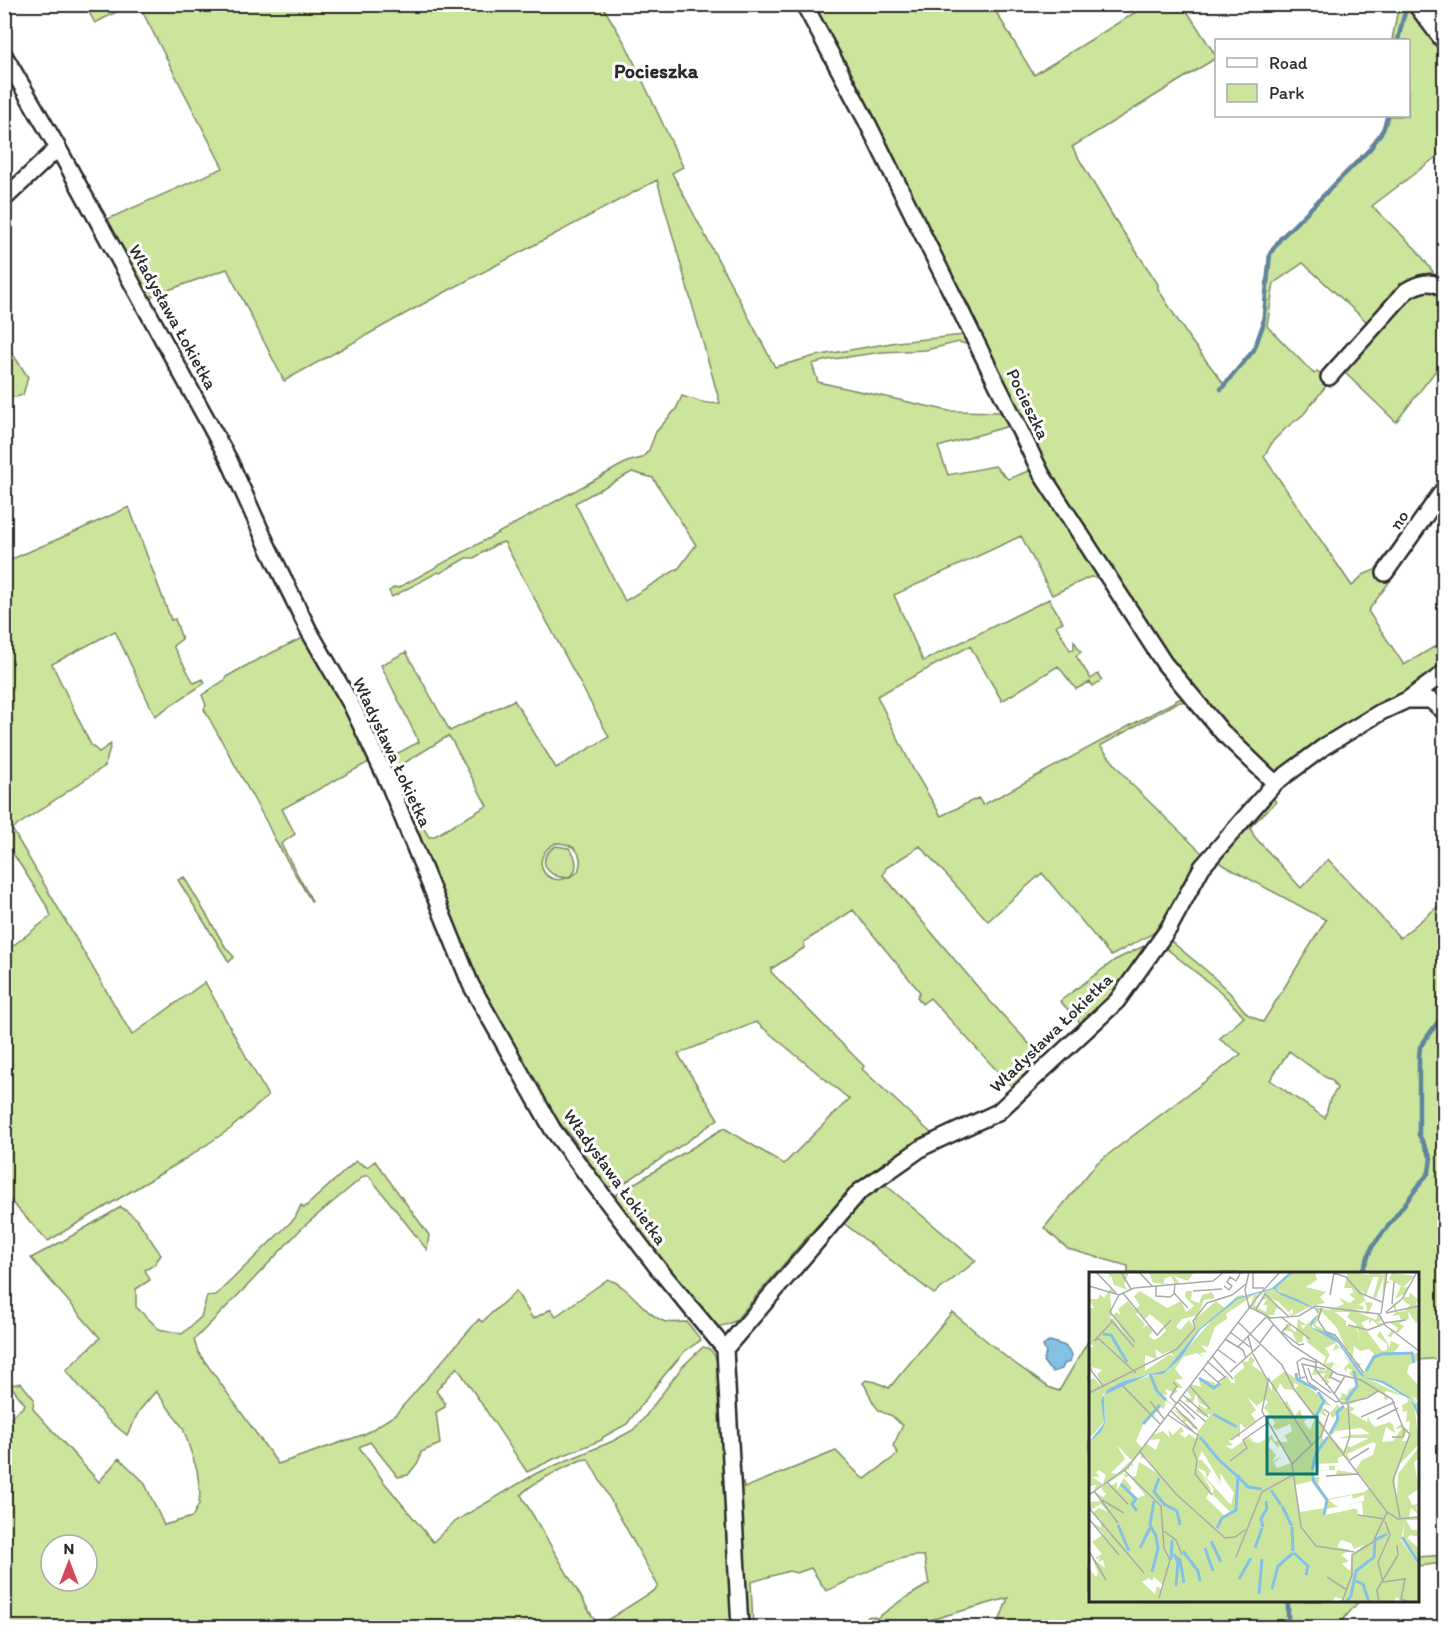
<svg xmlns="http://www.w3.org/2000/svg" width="1449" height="1632" viewBox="0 0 1449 1632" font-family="Itim,sans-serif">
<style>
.green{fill:#cbe59c;stroke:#7b8864;stroke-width:1.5;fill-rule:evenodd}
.water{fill:#85c1e5;stroke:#61859b;stroke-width:1.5}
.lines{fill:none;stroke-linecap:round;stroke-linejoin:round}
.stream{stroke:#61859b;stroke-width:4.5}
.minor-casing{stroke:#2b2b2b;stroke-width:20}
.secondary-casing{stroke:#2b2b2b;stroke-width:26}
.minor{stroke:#fff;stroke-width:15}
.secondary{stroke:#fff;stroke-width:21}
.labels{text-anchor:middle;stroke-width:6;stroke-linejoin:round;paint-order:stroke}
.street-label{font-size:18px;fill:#2b2b2b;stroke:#fff}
.neighbourhood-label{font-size:20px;font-weight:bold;fill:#2b2b2b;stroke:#fff}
.inset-river{fill:none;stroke:#85c1e5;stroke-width:3}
.inset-road{fill:none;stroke:#aaa;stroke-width:1.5}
.view{fill:#0f766e;fill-opacity:0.15;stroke:#0f766e;stroke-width:3}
.inset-edge{fill:none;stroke:#2b2b2b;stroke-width:3}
</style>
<rect width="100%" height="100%" fill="#fff"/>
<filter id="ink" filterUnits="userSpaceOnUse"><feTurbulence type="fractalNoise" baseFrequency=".0167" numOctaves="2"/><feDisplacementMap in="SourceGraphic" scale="12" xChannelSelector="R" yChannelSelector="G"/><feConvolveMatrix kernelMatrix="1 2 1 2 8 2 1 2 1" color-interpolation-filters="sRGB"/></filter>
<g filter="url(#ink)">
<path class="green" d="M85 5H130L95 23Z
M139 5H602L626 45 683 167 672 173 775 367 815 356 897 342 964 335 969 345 959 342 926 350 882 352 827 360 812 364 818 382 949 411 1003 412 1012 425 938 447 948 475 995 466 1008 479 1036 468 1100 578 1090 577 1052 595 1021 536 894 595 923 661 1049 599 1063 622 1056 625 1070 650 1074 649V641L1081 652 1076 656 1091 679 1098 674 1102 680 1093 686 1090 682 1076 689 1058 666 1002 701 970 646 877 696 913 769 941 816 978 798 983 805 1179 699H1185L1264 781V785L1248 801 1247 800 1260 788 1261 781 1186 701 1176 703 1100 746 1129 781V782L1203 854 1156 930 1152 934 1111 956 1042 873 988 921 920 846 886 868 883 875 988 999 1045 1061 1013 1088 930 998 922 1004 917 997 920 992 853 910 804 942V948L771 969V972L864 1066 862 1069 933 1135C907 1148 880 1162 858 1183 840 1200 824 1220 806 1237V1238L735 1321C726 1326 720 1327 710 1325L611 1198 724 1128 784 1164 849 1099 756 1022 678 1054 718 1119 685 1143 620 1186 604 1187 596 1177 593 1167 571 1136 553 1115 494 1015 456 936 383 761 419 742 381 665 406 652 450 731 514 700 556 768 609 737 504 542 495 545 474 558H466L440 573 438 572 392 597 389 591 395 587 398 588 627 462 642 458 649 450 656 432 676 409 682 396C695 400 707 405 720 403L657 180 421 305 284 381 227 269 146 298 103 221 223 168ZM632 472 653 478 696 545 679 568 625 601 575 503ZM448 736 451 739 487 806 433 837H429L424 829 403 778 401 765ZM556 843C574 843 585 853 578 872 546 896 526 857 556 843Z
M810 5H992L1034 75 1147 5H1183L1216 56V58L1072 147 1114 218 1158 284V289L1189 338 1224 384 1253 349 1262 324 1269 253 1279 239 1369 148 1382 129 1386 116H1408V40H1392L1397 14 1409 6 1444 52V151L1372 206 1416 249 1433 272C1401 277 1388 299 1367 322L1303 263 1274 283 1267 326 1314 374 1317 371 1330 381 1303 415 1286 428 1273 441 1264 457 1352 586 1363 575 1375 570 1434 489 1436 493 1389 575 1393 577 1368 611 1404 665 1444 641V700C1438 697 1430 692 1423 691 1394 687 1356 718 1333 733L1329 734 1305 749 1283 768 1276 771 1269 770 1258 762 1184 675 1135 612 1047 472 1000 379 968 303 961 294Z
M1419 288 1435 290 1444 298V360L1396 422 1341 369Z
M4 341 28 377 23 395 16 397H5Z
M129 507 171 620 175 619 182 639 173 646 194 683 203 679 205 683 155 716 115 631 52 664 91 745 99 752 111 744 105 766 12 829 132 1035 205 982 268 1096 230 1129 182 1161 48 1241 5 1195V952L51 916 48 908 5 841V562L79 530Z
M300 639 304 640 342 698 371 761 282 809 295 834 281 844 312 901H311L275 840 267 823 204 709 206 705 202 695 226 679V677L251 663Z
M1271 795 1276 802 1250 827 1254 836 1301 888 1328 859 1400 938 1437 907 1444 903V1358L1418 1360V1274L1128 1273V1266L1068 1249 1044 1228 1097 1163 1241 1054 1219 1039 1244 1017 1223 994 1162 945 1166 937 1208 972 1230 993 1247 1014 1263 1022 1326 920 1216 861ZM1289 1051 1325 1077C1332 1079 1334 1082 1337 1089L1330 1099 1325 1118 1270 1080Z
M556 846 569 848C573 852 576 859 576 865 574 894 522 866 556 846Z
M184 877 226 948 234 957 229 962 178 880Z
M1148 944C1139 975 1106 1003 1084 1027L1060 1001 1115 960Z
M356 1161 367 1167 375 1161 429 1235 427 1250 369 1176H364L303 1227 249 1284 194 1340 198 1352 278 1464 365 1434 395 1415 479 1319 482 1322 516 1291 533 1319 551 1309 556 1316 608 1279C631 1287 642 1312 663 1321 670 1324 680 1322 687 1322L701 1340 685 1351 661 1379 627 1424 603 1437 602 1440 554 1459 527 1472 457 1367 436 1391 445 1403V1407L436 1412 440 1444 421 1452 419 1461 408 1475 398 1477 370 1442 359 1447 384 1482 433 1542 452 1524 464 1516 537 1473 613 1441 633 1430 642 1421 682 1367 703 1347C717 1349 718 1365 720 1377L734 1627 5 1628V1422L23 1407 25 1404 10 1385 21 1383 34 1399 33 1409 99 1482 119 1458 144 1482 164 1525 192 1517 199 1504 200 1493 197 1470 183 1428 156 1391 139 1411 127 1435 107 1419 66 1370 100 1338 31 1258 63 1241 121 1207 137 1219 161 1255 154 1265 145 1270 150 1280 136 1289V1307L159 1329 182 1334 201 1317 207 1296 216 1295 295 1218 301 1205 304 1208ZM588 1459 658 1586 655 1590 598 1626 521 1495C531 1482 565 1468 581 1460ZM51 1545H87V1581H51Z
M881 1181 976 1261 934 1294 841 1221 852 1212Z
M952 1312 1006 1357 1048 1387 1059 1391 1090 1338V1600L1359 1601 1337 1627H997L1008 1598 905 1627H846L870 1616 877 1618 902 1600 929 1584 924 1556C900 1552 850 1581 826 1591L811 1568 797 1573 789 1571 751 1582 753 1627H746L737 1489 743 1482 744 1488 836 1451 861 1477 865 1479 898 1454 893 1446 903 1425C898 1423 896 1419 892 1416 889 1414 885 1414 882 1412 872 1407 870 1392 863 1383L866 1380 876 1382 889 1388Z
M1444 1555V1563L1418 1566V1557Z"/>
<path class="water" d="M1050 1341 1065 1346 1072 1355 1070 1362 1064 1364 1062 1369 1053 1372 1048 1368 1043 1361 1046 1353 1043 1346Z"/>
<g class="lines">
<path class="stream" d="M1398 40 1403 19 1406 10
M1221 389 1254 350 1263 325 1270 254 1280 239 1370 149 1383 130 1388 116
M1361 1274 1372 1247 1429 1172 1431 1158 1419 1135V1057L1420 1047 1444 1013
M1288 1600V1628"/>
<g class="minor-casing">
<path id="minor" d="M804 4 866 120 1042 475 1164 663 1222 732 1275 783
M4 55 58 148 229 460 268 547 309 631 351 704 389 784 471 985 553 1130 657 1267 725 1349 740 1628
M4 199 58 148
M1329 377 1406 291C1419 283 1431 279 1444 289
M1385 573 1444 489
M1407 700H1430L1444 711
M725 1349 859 1192 923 1147 998 1112 1117 1001 1169 928 1202 867 1275 783 1325 746 1381 712 1407 700 1444 673"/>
</g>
<g class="secondary-casing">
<path id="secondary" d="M1419 4 1444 37"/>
</g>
<use href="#minor" class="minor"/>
<use href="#secondary" class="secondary"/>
</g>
</g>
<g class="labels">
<g class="street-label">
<text transform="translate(173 317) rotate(61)" y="6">Władysława Łokietka</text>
<text transform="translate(1028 404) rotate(64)" y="6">Pocieszka</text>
<text transform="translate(1399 520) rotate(-55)" y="6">no</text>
<text transform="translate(392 752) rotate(65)" y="6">Władysława Łokietka</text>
<text transform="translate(1051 1033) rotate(-44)" y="6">Władysława Łokietka</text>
<text transform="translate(615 1177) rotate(54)" y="6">Władysława Łokietka</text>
</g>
<g class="neighbourhood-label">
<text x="656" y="78">Pocieszka</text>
</g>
</g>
<g transform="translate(1089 1272)">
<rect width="330" height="330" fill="#fff"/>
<path d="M16 0H40L35 13 39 18 25 13 22 4 18 9 21 3ZM60 0H105L99 9 85 4 91 12H86L82 4 75 7V12L64 11ZM205 0H226L228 8 217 15 237 20 231 25 236 31 222 34 211 29 221 35 203 44 199 41 204 42V37L199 40 190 30 178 25 194 38 187 36 185 43H178L182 46 181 48 163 35 162 34 168 28 165 34H169L168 29 170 33 169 36 177 40 178 33H174L178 27 172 28 176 21 168 26 175 20 185 17 195 24 187 16ZM259 0 280 3V0H294L292 4 297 0 326 4 325 0H329L314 16 320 14 315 25H320L321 20 330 29 327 30 330 47 327 51 319 39 320 47 310 51 315 54 309 61 306 60 324 74 305 60 302 65 298 64 303 59 300 56 307 59 309 56 301 51 312 48 310 43 303 44 307 40 303 33 306 31 314 28 306 31 308 40 316 39 321 33 316 30 314 27 315 22 306 27 312 14 300 7 303 1H298L297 9 302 10 297 12 293 24 295 4 287 26 284 25 290 5H284L277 23 272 18 277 30 284 31 279 42 274 41 278 38 276 29 269 33 274 34 275 38 266 37 273 41 264 38 287 48 289 42 291 44 293 48 288 51H294L291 55 283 48 280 52V47L272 51 293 79 298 78V72L288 64 291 59 299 72 300 76 302 69 311 73 304 81H330V88L320 93 318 101 330 114V129L322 123 330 133V144L326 130 306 115 317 125 297 119 295 123 301 125 296 129 295 123 289 120 260 133 266 137 261 140 278 150 279 144 281 150 288 147 281 150 286 155 301 150 304 153 306 161 297 155 293 170 304 169 313 156 306 157 312 152 319 158 313 169H319L321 149 317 150 318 139 314 140 313 133 319 130 318 126 325 131 330 172 311 192 306 205V214L308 224 309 202 330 175V187L325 190 330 217 319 224 323 233 330 232 327 235 330 243 322 236 320 245 330 244V248H317L323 258H328L330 252V265L322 263 318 266 330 276V290L324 279 314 267 315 250 312 268 330 293V330H312L308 325 304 330H248L254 327 246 325 243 330H0V296L7 305 9 301 3 286 16 296 14 288 9 290 11 284 8 288 7 285 13 282 3 270 15 262 0 248 12 256V248L3 241 10 236 19 240 12 232 0 239V230L12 229 5 220 0 224V221L5 219 14 225 17 222 12 216 20 209 14 212 17 203 10 198 7 200 11 205H3L14 212 5 219 7 213 1 214 0 209V170L16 151 15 123 35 112 79 98 123 48 149 27 155 24 171 22 162 31 165 23 137 42 138 47 126 55 119 75 112 73 118 80 111 81 114 85 108 81 94 85 86 97 94 107 86 108 94 116H86L89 119 82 124 84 120 76 117 78 123 71 122 85 134 77 129 75 137 71 135 70 140H64L67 145 62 142 56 148 47 169 53 176 60 167 58 172 67 178 71 167 61 168 64 163 74 159 81 166 79 158 84 163 92 155 95 160 90 161 96 166 100 162 107 167 109 158 104 156 99 149 93 151 94 147 84 137 100 146 110 158 122 142 115 144 107 139 110 132 116 137 119 135 110 131 107 121 104 131 97 130V126H103L98 119 102 112 112 115 110 106 126 111V115L138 103 142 111H146L145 104 155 96 153 89 159 90 161 84 166 88 163 93 175 102 183 120V109L196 99 237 128 242 134 234 132 233 135 238 145 231 141 228 144 236 155 233 166 236 169 240 162 235 157 239 161 244 159 247 149V143L243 146 241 141 249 132 251 137 260 135 250 129 257 128H250L253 123 250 120 258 123 260 117 267 115 268 106 260 105H264L260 101 263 98 258 96 257 101 255 96 260 91 251 75 244 79 247 71 236 76 240 81 234 79 241 82 236 92 243 90 251 95 245 92 241 98 244 101 241 108 250 112 237 106 241 110 236 113V107L231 111 237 101 223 103 225 96 221 94 227 93V100L231 97 236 99 238 96 228 89V88L234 92 237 85 219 71 215 62 213 70 208 71 203 60 195 58 199 54 195 52H203L201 56 207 60 209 47 218 53H212L214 57 221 49 223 56 230 60 223 52 229 42 225 35 240 38 255 32 250 26 261 31 266 27 260 22 264 21 263 16H255ZM233 40 248 56 258 80 263 77 258 82 265 95 274 104 298 111 311 122 271 103 241 63 248 67 246 63 226 53ZM246 40H261L258 45 267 52 272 71 267 55 257 54V49ZM265 74 271 79 280 77 285 82 275 101 269 97 272 92 263 89ZM191 111 195 117 205 118V111L210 113 206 117 210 123 206 120 226 146 221 158 215 150 219 145 214 147 211 137 206 144 198 129 194 131 187 121ZM158 125 168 134 176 127 179 130 175 136 180 141 178 146H183L186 151 183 155 188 158 201 152 203 159 192 166 196 164 199 170 185 169 183 163 170 171 164 170 161 165 163 170 160 165 143 177 136 174 144 173 140 169 146 164 151 165V151L156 156 167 149 162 142 167 138ZM272 156 281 162 261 163 250 166H280L262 175 258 174 259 167 256 180 241 164 247 159ZM182 167 189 176 191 172 202 191 188 196 185 191 191 186 193 188 191 185 183 190 187 183 179 174ZM284 170 287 172 284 183 273 188 267 197 264 194 270 202 248 198 247 203 223 206 226 199 246 198V194L251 193 240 194V198L225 199 226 192 249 191V186L257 183V185L263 193 258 182ZM28 173 43 189 52 181V186H58L68 201 50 190 47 204 41 205 56 223 49 226 41 219 43 216 35 206 40 204 38 202H34L36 204 28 218V210L22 214 18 212 40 197 41 193 45 194 41 189 28 202 22 201 36 187ZM113 179 132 211 131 201 145 221 142 233 108 196 116 199 118 206 122 199 130 212 132 214 122 199 113 188H109ZM111 200 125 217 123 222 141 240 136 244 117 226 122 217ZM270 202 281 216 275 220 239 227 229 212 231 205ZM223 209 237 228 235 236 211 240 206 213ZM263 223 264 227 275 223V229L249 235 239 228ZM273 230 274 243H269L268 237H272H264L236 243 237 237ZM252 268 262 271 265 277 275 273 263 283 261 299 253 292 260 289 252 283 262 278 248 275ZM65 305 75 314 72 317 68 314 66 322 53 310 60 306 63 309ZM22 16 27 21H21L23 44 19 45 25 47 40 70 24 43 28 40 32 44 29 37 39 29 45 37 51 34 45 24 51 19 78 36 92 29 97 40 105 34 96 25 97 19H103L102 28 110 31 113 23 123 20 126 26 115 28 109 43 93 47 87 55 91 58 100 48 106 57 105 48 127 29 136 36 148 24 156 22 110 57 77 98 33 109 14 122 15 150 0 167V108L5 106 12 114 8 102 13 98 3 95 4 101 0 96V75H5L0 70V36H5L0 27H9L11 22 15 26ZM51 39 54 49 61 42 73 52 77 58 71 65 65 68 60 64 64 59 58 53 53 56 56 52 47 42ZM66 77 73 82 81 79 85 85 81 82 56 99V83L68 87Z" fill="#cbe59c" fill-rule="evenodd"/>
<path d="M201 0H205L187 16 190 20 208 27 228 37 229 39V42L222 55 241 62 248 67 276 105 295 109 320 125 327 133 330 147 322 128 293 111 279 107 271 103 249 71 223 56 221 53 222 49 229 42 226 37 192 23 185 17 149 27 111 58 91 87 74 102 59 103 15 123 16 151 12 160 0 170 15 151 12 128 18 118 34 109 77 98 110 57 147 26 183 16Z" fill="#85c1e5"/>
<path class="inset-river" d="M14 62 22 63 38 90M277 99 285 85 293 82 323 81 325 91M207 101 208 107 228 118M61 102 68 119 77 128M110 106 125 116 130 112M257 129 268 114 265 99M124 142 148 155M227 144 235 129 229 120M54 152 71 133M241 162 249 147 248 140 255 134M111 165 130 188M130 188 148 204M223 198 227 181 239 165M223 200 225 210 238 228 235 243M148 203 159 215 173 217M70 206 65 220 75 232 88 239 91 253M32 212 47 227 43 232 48 239M182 218 192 233M193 234 203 254M29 253 40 279M174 255 172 247 178 236 177 229M203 255 204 279M128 256 133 246 147 238 149 203M313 265 330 291M122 269 132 290M51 276 61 256M116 276 124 299M166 276 173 256M94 279 109 299 111 309M205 281 219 294 217 303M85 282 89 290 87 314M85 284 91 288 95 311M82 288 83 268M63 300 69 277 67 264 61 253 65 229M150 307 162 286M267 309 274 312 280 330M183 317 189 294 204 281M170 322 173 287M257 330 262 324 267 299 285 285 286 268 298 262"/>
<path class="inset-road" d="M7 0 27 21M32 0 42 17M50 0 63 14M160 0 156 18 160 35M164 0V16H175M86 12 85 21 99 36M0 14 30 23 45 16 124 9 135 0M67 14V24L81 25 85 22M135 14 140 18 143 14 138 10 141 5 147 9 152 0M104 19 133 17M34 21 68 63 82 48M30 23 21 40 46 70M170 23 191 0M241 23 245 1 257 5 271 21 293 30M303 32 305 10M160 35 182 46 210 44 226 34 290 42 296 53 330 79M233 35 229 48 237 60 246 63 275 101M167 37 176 22 200 45M297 40 313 27 328 0M297 41 330 34M292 42 298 0M178 45 203 73 248 102 272 108 303 127 315 158M192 45 221 67M22 48 45 75M23 50 6 68 10 67 47 101M149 50 193 93 205 117 298 240 309 247 330 245M295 51 317 48M199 53 193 60 210 73 215 72M259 53 279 58 295 52M141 60 161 75M159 64 164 82 179 109 173 139 203 192 212 255 227 274 265 280M136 67 154 78 157 86M170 72 185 52M149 75 177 45M128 77 147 91M123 84 144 107M227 87V98L253 132 278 126 289 119M118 89 136 105 129 110M0 96 15 115M113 96 132 113M219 96 223 107 242 121M236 97 213 92 219 110 247 130 250 129M244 99 241 105 253 111M141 100 171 73M216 105 211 106 208 90 214 86 228 91M179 106 222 172M84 110 88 114 81 125 87 131M34 114 72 153M101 114 121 137M0 121 88 77 106 56 104 49 118 31 143 23 157 12M245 122 256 104M94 123 119 145M91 128 117 150M61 129 75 147M89 130 106 147M86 135 108 157M82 139 104 159M79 143 109 163 104 178 108 188 106 202 123 223M272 145 306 130M288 147 309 136M303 165H314L315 158M142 168 176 143M51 180 87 222 136 266 146 265 156 258M255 181 261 164 259 132M261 188 280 176M141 189 158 176 154 168 180 150M203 192 232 164 240 141 235 137M35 198 72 234 75 276 81 288 70 326M237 204 269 202M18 210 39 232M5 219 29 251M0 223 39 195 170 23M13 228 35 241M0 236 55 301M269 243 296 247M311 246 304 208 321 162 314 156M0 247 30 283M75 259 87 268 93 283M0 279 17 308M147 285 173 220 204 203M238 305 258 318M294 310 289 290 301 263 296 249M294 310 316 307 312 327 320 330M253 330 263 303V283L284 270 298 240M290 330 288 318 309 283 308 273"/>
<path class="view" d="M178 145H228V202H178Z"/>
<rect width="330" height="330" class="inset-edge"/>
</g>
<rect width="1449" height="1632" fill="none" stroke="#fff" stroke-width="24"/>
<rect x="12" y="12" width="1425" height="1608" fill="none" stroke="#2b2b2b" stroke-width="2" filter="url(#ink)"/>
<rect x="1215" y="39" width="195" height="78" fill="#ffffff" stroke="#aaaaaa" stroke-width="1.5"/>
<rect x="1227" y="58" width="30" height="9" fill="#ffffff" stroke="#aaaaaa" stroke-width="1.5"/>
<text x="1269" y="69" font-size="18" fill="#2b2b2b">Road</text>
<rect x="1227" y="84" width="30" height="18" fill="#cbe59c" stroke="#aaaaaa" stroke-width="1.5"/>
<text x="1269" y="99" font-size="18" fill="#2b2b2b">Park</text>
<g transform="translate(69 1563)"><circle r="28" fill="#ffffff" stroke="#aaaaaa" stroke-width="1.5"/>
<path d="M0-4.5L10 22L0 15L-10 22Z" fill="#d1495b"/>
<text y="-9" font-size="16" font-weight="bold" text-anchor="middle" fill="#2b2b2b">N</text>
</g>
</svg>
